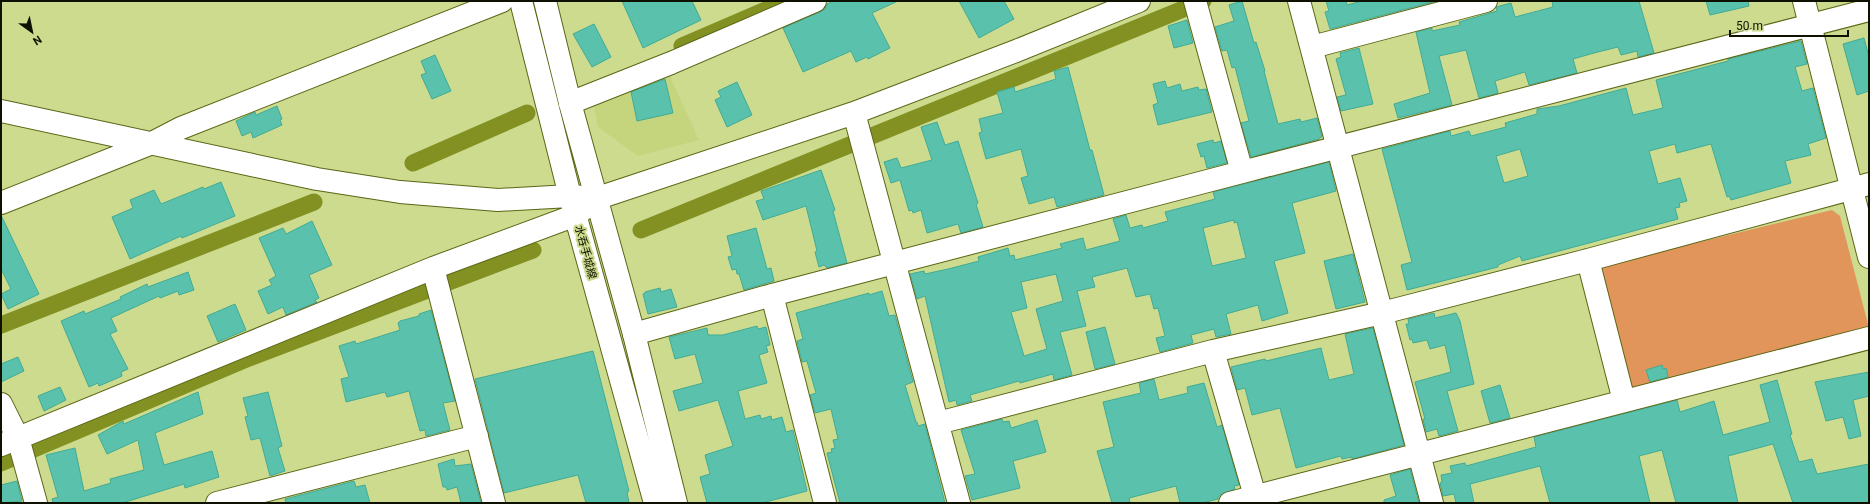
<svg xmlns="http://www.w3.org/2000/svg" width="1870" height="504" viewBox="0 0 1870 504" font-family="Roboto,'Noto Sans JP',sans-serif">
<style>
.built{fill:#c5d57e}
.green{fill:#e2955a}
.lines{fill:none;stroke-linecap:round;stroke-linejoin:round}
.canal{stroke:#829122;stroke-width:17}
.building{fill:#5ac2ac;stroke:#41ab96;fill-rule:evenodd}
.minor-casing{stroke:#5b6616;stroke-width:24}
.major-casing{stroke:#5b6616;stroke-width:24}
.minor{stroke:#fff;stroke-width:22}
.major{stroke:#fff;stroke-width:22}
.labels{text-anchor:middle;stroke-width:4;stroke-linejoin:round;paint-order:stroke}
.street-label{font-size:11px;fill:#0e1100;stroke:#ccdb8d}
</style>
<rect width="100%" height="100%" fill="#ccdb8d"/>
<path class="built" d="M667 70 699 140 638 156 598 127 593 102Z"/>
<path class="green" d="M1832 210 1840 216 1869 328 1635 401 1597 267Z"/>
<g class="lines">
<path class="canal" d="M682 46 787 1
M413 163 527 113
M641 230 1203 1
M1 325 314 202
M1 463 249 358 533 250"/>
</g>
<path class="building" d="M622 1H692L701 20 643 48Z
M833 1H898L872 13 890 48 868 59 867 57 856 62 851 51 803 72 783 28 820 12 825 9 827 4Z
M959 1H1004L1014 19 979 38Z
M1242 1 1254 43 1256 42 1265 71H1264L1278 124 1300 119 1301 122 1317 118 1322 137 1319 138V139L1251 157 1241 123 1249 121 1235 67 1232 68 1227 50 1222 51 1215 27 1234 21 1229 5Z
M1326 1H1346L1347 5 1362 1 1433 2 1330 29 1325 12 1329 11Z
M1552 1H1639L1654 53 1638 57 1637 51 1621 55 1618 47 1594 53 1573 59 1577 73 1529 85 1525 72 1495 81 1498 93 1479 98 1466 50 1439 56 1452 105 1398 118 1394 104 1430 93 1416 32 1432 28V31L1460 25 1459 22 1497 11 1496 7 1511 3 1515 17 1553 7Z
M1706 1H1748L1749 6 1710 15Z
M1187 20 1193 43 1174 48 1168 26Z
M594 24 611 57 592 67 573 34Z
M1864 38 1869 57V91L1857 95 1843 44Z
M1801 41 1807 64 1795 67 1802 91 1813 88 1826 138 1808 144 1811 155 1785 161 1791 183 1731 200 1729 196 1727 197 1711 144 1677 153 1675 144 1649 151 1658 184 1680 178 1687 201 1679 203 1680 207 1675 208 1678 219 1522 261 1520 256 1498 265V267L1407 290 1401 265 1412 262 1382 149 1450 131 1451 136 1469 131 1471 136 1506 127 1505 123 1537 114V109L1559 106 1626 88 1633 115 1663 108 1656 80 1728 61V59ZM1520 149 1528 176 1504 183 1496 156Z
M1359 48 1373 104 1341 111 1337 97 1346 95 1336 59 1341 57 1340 53Z
M435 55 451 91 432 99 421 75 426 73 421 61Z
M1068 67 1090 150H1092L1104 195 1057 207 1054 197 1029 204 1021 178 1028 176 1021 149 986 159 979 133 982 132 979 119 1003 113 997 92 1014 87 1015 92 1056 79 1054 71Z
M665 79 673 113 637 121 631 92Z
M1165 81 1167 88 1180 84 1182 91 1198 87 1199 90 1206 89 1212 112 1158 125 1153 105 1158 103 1153 84Z
M737 82 752 115 727 127 715 100 721 97 718 91Z
M277 106 282 119 280 120 282 125 253 138 251 132 242 136 236 121 255 112 256 115Z
M937 122 945 145 958 141 978 203 976 204 983 227 961 233 958 224 927 233 921 210 913 213 912 210 909 211 900 180 891 183 884 162 897 158 901 168 932 160 921 127Z
M1213 140 1214 143 1221 141 1227 163 1207 168 1204 156 1201 157 1197 144Z
M1329 162 1336 191 1292 203 1305 253 1274 261 1288 313 1262 321 1258 305 1226 314 1231 334 1216 337 1214 329 1191 335 1193 343 1160 352 1156 338 1165 336 1158 308 1154 309 1150 294 1136 297 1127 268 1092 277 1095 287 1077 291 1086 326 1060 332 1072 375 1054 380 1053 374 1020 383 1019 381 970 395 972 401 957 405 956 400 949 402 925 296 917 299 910 274 924 271 925 274 948 269 979 261 978 257 1008 248 1010 256 1014 255 1015 260 1062 248 1060 244 1083 238 1086 250 1120 241 1113 219 1126 215 1130 228 1142 225 1143 228 1168 221 1165 212 1215 199 1213 192ZM1234 220V223L1237 222 1246 258 1212 266 1203 228ZM1056 274 1063 301 1036 309 1047 349 1024 356 1011 312 1027 308 1021 282Z
M821 170 835 210 833 211 847 263 827 268 824 265 819 267 815 252 817 251 806 206 763 220 756 201 764 199 761 191Z
M221 182 235 216 182 238 181 236 130 259 112 217 133 208 130 200 154 190 161 204 203 187 204 189Z
M1 215 39 294 8 309 1 294 11 289 1 269Z
M312 221 332 265 309 275 319 298 315 300 317 302 286 315 283 307 268 314 258 291 272 285 269 280 276 276 259 238 283 228 286 234Z
M756 228 767 269 771 268 774 281 744 290 739 274H737L736 269 732 270 728 257 732 256 727 236Z
M1353 254 1365 302 1336 309 1324 261Z
M188 272 194 290 179 295 178 291 160 298 159 296 111 318 117 331 110 334 128 369 121 372 122 376 99 386 98 383 89 387 61 321 84 311 85 314 121 299 120 297 147 284 148 287Z
M660 288 661 292 671 289 677 307 648 314 643 294 645 293V292Z
M882 291 889 316 895 315 913 382 905 385 916 422H917L918 426 925 424 945 503H840L827 453 832 452 831 449 835 448 833 440 838 439 831 409 815 413 810 395 816 393 807 361 802 362 797 341 803 339 796 313 869 293V295Z
M235 304 246 330 218 342 207 316Z
M431 310 455 401 443 403 450 430 426 436 425 430 420 431 409 391 387 397 385 392 346 402 341 379 349 377 339 346 355 341 356 344 400 330 398 323 400 321 419 316V314Z
M1434 313 1435 318 1456 313 1460 321 1474 384 1447 391 1458 431 1439 436 1437 429 1426 432 1423 419H1425L1415 382 1451 372 1445 345 1430 349 1427 340 1413 343 1412 339 1410 340 1406 324H1409L1408 319Z
M757 326 758 329 766 327 770 345 766 346 768 352 759 355 767 383 738 391 745 419 760 415 761 419 771 416 772 420 782 417 786 432 793 430 807 491 762 503H707L700 477 710 474 705 455 733 446 718 400 679 411 673 391 703 383 695 354 675 359 669 337 707 328 708 335H723Z
M1105 327 1115 364 1095 369 1086 332Z
M1373 328 1404 445 1352 459V457L1342 459 1341 456 1296 468 1280 408 1252 415 1245 388 1237 390 1231 367 1265 359 1266 361 1321 348 1329 380 1354 374 1345 334Z
M593 351 629 491 627 492 629 503H586L578 475 504 493 475 379Z
M18 357 24 371 1 382V364Z
M1662 365 1663 369 1666 368 1668 377 1650 382 1646 370Z
M1869 372V396L1853 400 1861 436 1849 439 1843 417 1826 421 1815 382Z
M1154 379 1159 400 1188 393 1187 387 1204 383 1217 427 1222 425 1239 485 1234 486 1235 489 1222 494 1218 497V499L1202 503H1180L1176 486 1129 498 1130 503H1112L1097 451 1114 447 1103 402 1141 393 1139 383Z
M1777 380 1792 434 1790 435 1799 462 1812 459 1817 474 1869 464V503H1793L1773 444 1728 456 1738 503H1676L1662 450 1639 456 1650 503H1550L1540 466 1470 484 1474 503H1456L1454 494 1443 496 1440 483 1442 482 1441 475 1452 473 1450 466 1465 463 1466 466 1536 447 1534 437 1677 400 1680 412 1714 401 1723 435 1770 422 1760 385Z
M1500 385 1510 418 1490 423 1481 391Z
M60 387 66 400 44 411 38 396Z
M198 392 203 414 155 433 164 465 212 451 219 477 185 488 184 484 122 503H53L52 499 58 497 46 455 75 448 84 491 111 483 110 479 144 470 138 440 107 454 98 435 123 421 124 424Z
M268 392 282 446 278 448 285 471 270 476 260 438 251 440 245 417 248 416 243 398Z
M1002 419 1003 422 1009 421 1011 428 1037 420 1046 452 1013 461 1020 488 972 500 965 476 975 474 961 430Z
M454 459 455 466 471 464 481 503H461L457 487 447 490 446 487H443L438 464Z
M1410 469 1419 503H1384V500L1396 496 1390 475Z
M17 481 22 501 1 503V485Z
M354 481 356 487 365 485 370 503H286L285 499Z"/>
<g class="lines">
<g class="minor-casing">
<path id="minor" d="M1195 1 1242 172
M1299 1 1432 503
M1804 1 1869 257
M1312 47 1486 1
M570 103 671 63 815 1
M1 111 317 179 400 192 498 200 570 196 598 198 854 113 1016 51 1139 1
M854 113 959 503
M1 203 152 143 181 128 502 1
M1588 260 1624 401
M433 268 494 503
M772 295 825 503
M634 334 772 295 1242 172 1869 10
M1213 351 1255 496
M1 404 18 438 36 503
M938 423 1213 351 1382 313 1588 260 1869 184
M1 445 433 268 576 215 590 204
M217 503 477 436
M1230 503 1869 338"/>
</g>
<g class="major-casing">
<path id="major" d="M521 1 570 196 655 503
M545 1 570 103 634 334 676 503"/>
</g>
<use href="#minor" class="minor"/>
<use href="#major" class="major"/>
</g>
<g class="labels">
<g class="street-label">
<text transform="translate(586 252) rotate(75)" y="4">水呑手城線</text>
</g>
</g>
<rect width="1870" height="504" fill="none" stroke="#0e1100" stroke-width="4"/>
<g transform="translate(32 32) rotate(147)" stroke="#ccdb8d" stroke-width="3" paint-order="stroke">
<path d="M0-3L7 15L0 10L-7 15Z" fill="#0e1100"/>
<text y="-6" font-size="11" font-weight="bold" text-anchor="middle" fill="#0e1100">N</text>
</g>
<path d="M1730 30v6h118v-6" fill="none" stroke="#0e1100" stroke-width="2"/>
<text x="1736" y="30" font-size="12" fill="#0e1100" stroke="#ccdb8d" stroke-width="3" paint-order="stroke">50 m</text>
</svg>
